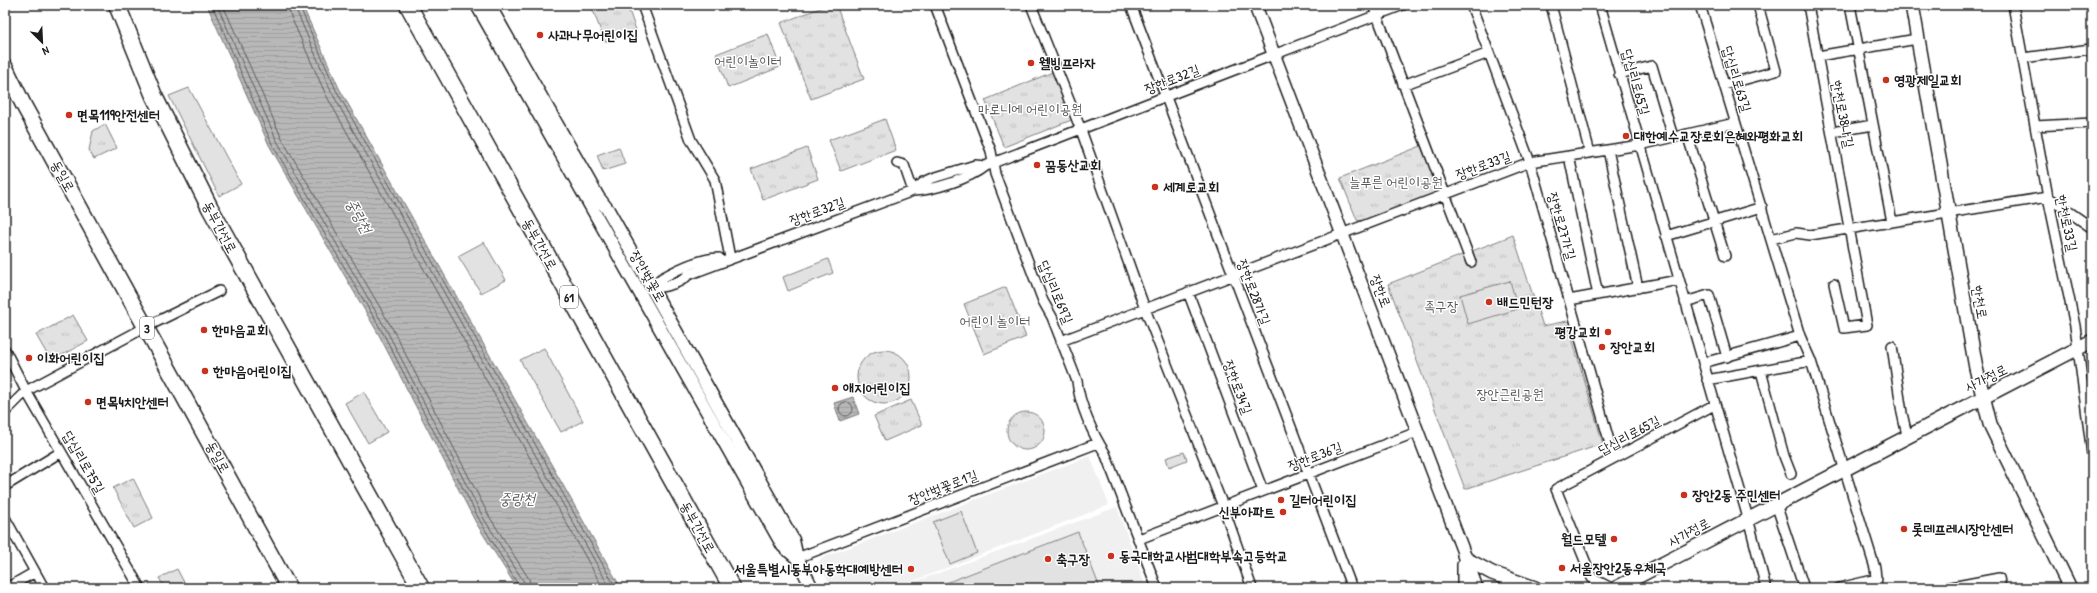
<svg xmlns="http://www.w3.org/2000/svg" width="2097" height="593" viewBox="0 0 2097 593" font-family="'Patrick Hand','Poor Story',sans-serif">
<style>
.built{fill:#f0f0f0}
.grass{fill:url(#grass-tufts);stroke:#7f7f7f}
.garden{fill:#e2e2e2;stroke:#7f7f7f}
.water{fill:url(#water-rules);stroke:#7a7a7a}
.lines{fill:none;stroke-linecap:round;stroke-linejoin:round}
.shore{stroke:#5a5a5a;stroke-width:1}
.minor-casing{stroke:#1c1c1c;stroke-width:12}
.tertiary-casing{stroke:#1c1c1c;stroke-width:15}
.secondary-casing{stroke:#1c1c1c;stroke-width:16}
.primary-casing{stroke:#1c1c1c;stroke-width:18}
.trunk-casing{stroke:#1c1c1c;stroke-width:19}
.minor{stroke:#fff;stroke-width:9}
.tertiary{stroke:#fff;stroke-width:12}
.secondary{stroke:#fff;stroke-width:13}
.primary{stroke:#fff;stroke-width:15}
.trunk{stroke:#fff;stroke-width:16}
.poi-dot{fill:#c8321e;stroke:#fff;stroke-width:1.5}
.labels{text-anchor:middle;stroke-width:3;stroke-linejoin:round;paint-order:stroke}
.shield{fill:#fff;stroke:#606060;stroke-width:1}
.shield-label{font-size:13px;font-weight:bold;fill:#1c1c1c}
.poi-label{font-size:14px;font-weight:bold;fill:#1c1c1c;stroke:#fff;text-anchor:start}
.park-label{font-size:14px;fill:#575757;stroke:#fff}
.street-label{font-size:14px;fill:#1c1c1c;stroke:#fff}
.water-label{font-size:15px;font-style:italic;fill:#5a5a5a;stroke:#fff}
</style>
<defs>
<pattern id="grass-tufts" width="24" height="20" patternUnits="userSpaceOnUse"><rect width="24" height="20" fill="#e2e2e2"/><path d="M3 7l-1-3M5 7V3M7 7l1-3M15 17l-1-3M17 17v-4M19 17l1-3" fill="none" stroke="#c1c1c1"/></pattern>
<pattern id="water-rules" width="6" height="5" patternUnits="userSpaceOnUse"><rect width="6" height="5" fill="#b8b8b8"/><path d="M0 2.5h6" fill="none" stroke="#9e9e9e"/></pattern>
</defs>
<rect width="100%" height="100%" fill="#fff"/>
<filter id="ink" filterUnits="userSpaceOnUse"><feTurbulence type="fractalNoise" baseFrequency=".025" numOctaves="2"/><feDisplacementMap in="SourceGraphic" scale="8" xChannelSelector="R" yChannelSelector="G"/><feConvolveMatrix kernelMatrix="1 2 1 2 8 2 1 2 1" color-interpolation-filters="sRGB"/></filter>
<g filter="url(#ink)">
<path class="built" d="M1090 456 1109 505 895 588H832L818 563 822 558Z
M1117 507 1146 588H898Z"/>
<path class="grass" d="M591 5H627L636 30 605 42Z
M828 5H836L864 79 811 99 781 23Z
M768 34 780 67 728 88 716 54Z
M1055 71 1074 119 1004 147 985 100Z
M885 119 896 150 841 171 829 140Z
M105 124 117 148 94 159 89 150 93 131Z
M1421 146 1438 186 1435 194 1364 222 1357 220 1340 178Z
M619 147 625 164 603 171 597 155Z
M807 148 818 179 763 200 751 169Z
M1513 235 1543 326 1567 321 1603 444 1465 489 1388 284Z
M1006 287 1026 337 984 354 964 304Z
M73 315 88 341 51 361 36 335Z
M857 377a27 27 0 1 1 54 0a27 27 0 1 1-54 0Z
M911 400 922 425 885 441 874 416Z
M1007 431a19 19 0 1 1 38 0a19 19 0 1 1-38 0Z
M133 478 153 518 134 528 113 488Z
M177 569 187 588H165L159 578Z"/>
<path class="garden" d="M189 88 241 184 219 196 169 96Z
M484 242 506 280 481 293 458 256Z
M828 259 833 273 788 291 783 277Z
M1510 281 1518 309 1468 324 1460 295Z
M544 348 583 421 561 432 520 360Z
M364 392 387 432 368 443 345 403Z
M1184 452 1187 460 1169 467 1166 458Z
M961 511 977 553 950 564 933 522Z
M1078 532 1100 588H938V586Z"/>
<path class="water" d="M207 5H302L339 88 621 588H517L476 523 379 335 269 145Z
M853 397 859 414 840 421 834 403Z"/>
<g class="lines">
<path class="shore" d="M212 5 272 144 383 333 480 521 520 588
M217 5 277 141 387 331 484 519 524 582 525 588
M223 5 282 139 392 328 489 516 529 579 531 588
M288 5 291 17 326 95 603 588
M294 5 332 93 610 588
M299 5 336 90 616 588
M839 409a7 7 0 1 1 14 0a7 7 0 1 1-14 0Z"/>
<g class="minor-casing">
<path id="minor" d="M642 5 691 140 715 180 730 258
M935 5 991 151 995 174 1043 301 1052 317 1077 381C1079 403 1093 435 1105 453L1157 588
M1031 5 1081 130 1145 309 1223 506 1252 588
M1131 5 1352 588
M1373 5 1471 262
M1471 5 1530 162 1614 458
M1551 5 1590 153
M1600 5 1748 518 1766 588
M1700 5 1800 336 1811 361 1875 568 1877 588
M1808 5 1867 325 1844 328 1834 284
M1850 5 1892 222
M2013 5 2048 197 2075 326 2092 454
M1818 56 1917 39
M2023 58 2091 49 2092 54
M1619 74 1652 66 1673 137
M1403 85 1489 53
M1724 85 1776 71 1758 5
M2035 126 2092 123
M1832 132 1873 125
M1687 134 1725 256
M1608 150 1638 288
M1569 156 1598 295
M897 163 904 165 913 191
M913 191 924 182 933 178 975 165 985 166
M1666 236 1762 207
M1771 239 1796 233 1810 235 2048 197 2092 228
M652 288C664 287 680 284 688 275L913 191C934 190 969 179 985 166L1403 5
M650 289C654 286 657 281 662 278 678 269 700 258 719 258
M1188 292 1263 491
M1569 300 1679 280
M1685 302 1709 295 1727 357
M1061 341 1530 162 1640 145 1735 123
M1892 346 1902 413 1907 435
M5 350 26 391 140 588
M1703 363 1800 336
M1761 371 1784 456 1791 474
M1707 380 1811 361
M5 412 26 391 146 327 219 291
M5 486 61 452
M1776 504 1804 588
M5 518 44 588
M1139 539 1417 432
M797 558 1098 443
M7 588 35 572
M1611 588 1592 578 1556 489 1714 405
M1839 588 1877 579
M1946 588 1999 578 2001 588"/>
</g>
<g class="tertiary-casing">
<path id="tertiary" d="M477 5 783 546 797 558
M489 5 598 197 608 210 793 540 797 558 812 588
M1255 5 1463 551"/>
</g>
<g class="secondary-casing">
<path id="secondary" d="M1912 5 1976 368 1990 424 2070 588
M1464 555 1476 588
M1466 559 1492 573 1535 588
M1464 565V588
M1616 588 2092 341"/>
</g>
<g class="primary-casing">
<path id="primary" d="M5 67 24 106 289 588"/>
</g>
<g class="trunk-casing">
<path id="trunk" d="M117 5 154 96 210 208 421 588
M408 5 732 588"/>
</g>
<use href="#minor" class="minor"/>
<use href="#tertiary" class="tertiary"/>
<use href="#secondary" class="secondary"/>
<use href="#primary" class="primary"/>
<use href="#trunk" class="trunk"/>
</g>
</g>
<g class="poi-dot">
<circle cx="540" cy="35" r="4"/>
<circle cx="1031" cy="63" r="4"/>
<circle cx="1886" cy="80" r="4"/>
<circle cx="69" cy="115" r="4"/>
<circle cx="1626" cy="136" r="4"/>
<circle cx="1037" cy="165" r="4"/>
<circle cx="1155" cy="187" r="4"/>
<circle cx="1489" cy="302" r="4"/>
<circle cx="204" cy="330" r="4"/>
<circle cx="1608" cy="332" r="4"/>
<circle cx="1602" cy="347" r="4"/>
<circle cx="29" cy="358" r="4"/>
<circle cx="205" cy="371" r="4"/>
<circle cx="835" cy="388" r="4"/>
<circle cx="88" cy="402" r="4"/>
<circle cx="1684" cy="495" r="4"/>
<circle cx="1281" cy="500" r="4"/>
<circle cx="1283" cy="512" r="4"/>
<circle cx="1904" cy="529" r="4"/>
<circle cx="1614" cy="539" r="4"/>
<circle cx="1111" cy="556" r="4"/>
<circle cx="1048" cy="559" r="4"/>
<circle cx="1562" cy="568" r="4"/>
<circle cx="911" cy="569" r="4"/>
</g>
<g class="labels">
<g class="shield">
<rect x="560" y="286" width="18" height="22" rx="3"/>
<rect x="140" y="317" width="14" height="22" rx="3"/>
</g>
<g class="shield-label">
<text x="569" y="302">61</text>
<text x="147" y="333">3</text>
</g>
<g class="poi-label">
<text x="548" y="40">사과나무어린이집</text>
<text x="1039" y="68">웰빙프라자</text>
<text x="1894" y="85">영광제일교회</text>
<text x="77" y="120">면목119안전센터</text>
<text x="1634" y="141">대한예수교장로회은혜와평화교회</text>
<text x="1045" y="170">꿈동산교회</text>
<text x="1163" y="192">세계로교회</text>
<text x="1497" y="307">배드민턴장</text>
<text x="212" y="335">한마음교회</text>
<text x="1600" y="337" text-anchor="end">평강교회</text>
<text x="1610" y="352">장안교회</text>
<text x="37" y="363">이화어린이집</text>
<text x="213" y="376">한마음어린이집</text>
<text x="843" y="393">애지어린이집</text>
<text x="96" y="407">면목4치안센터</text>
<text x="1692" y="500">장안2동 주민센터</text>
<text x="1289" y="505">길터어린이집</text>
<text x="1275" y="517" text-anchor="end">신부아파트</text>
<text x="1912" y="534">롯데프레시장안센터</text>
<text x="1606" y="544" text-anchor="end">월드모텔</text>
<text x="1119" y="561">동국대학교사범대학부속고등학교</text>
<text x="1056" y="564">축구장</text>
<text x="1570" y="573">서울장안2동우체국</text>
<text x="903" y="574" text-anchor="end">서울특별시동부아동학대예방센터</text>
</g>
<g class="park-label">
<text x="748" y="66">어린이놀이터</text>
<text x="1030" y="114">마로니에 어린이공원</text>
<text x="1396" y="187">늘푸른 어린이공원</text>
<text x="1441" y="311">족구장</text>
<text x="995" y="326">어린이 놀이터</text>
<text x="1510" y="399">장안근린공원</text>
</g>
<g class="street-label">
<text transform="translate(1172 79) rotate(-21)" y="5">장한로32길</text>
<text transform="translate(1737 79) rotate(73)" y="5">답십리로63길</text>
<text transform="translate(1636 82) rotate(74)" y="5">답십리로65길</text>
<text transform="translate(1843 114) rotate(79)" y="5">한천로38나길</text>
<text transform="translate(1483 165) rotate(-20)" y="5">장한로33길</text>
<text transform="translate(63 176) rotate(61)" y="5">동일로</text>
<text transform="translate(817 211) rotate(-20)" y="5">장한로32길</text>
<text transform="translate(2067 223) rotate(78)" y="5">한천로33길</text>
<text transform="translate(1562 226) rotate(74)" y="5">장한로27가길</text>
<text transform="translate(220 227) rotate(62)" y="5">동부간선로</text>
<text transform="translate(540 244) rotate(61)" y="5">동부간선로</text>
<text transform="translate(648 276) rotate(60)" y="5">장안벚꽃로</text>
<text transform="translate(1381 291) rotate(69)" y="5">장한로</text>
<text transform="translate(1056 292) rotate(67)" y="5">답십리로69길</text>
<text transform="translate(1254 292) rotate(69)" y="5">장한로28가길</text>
<text transform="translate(1980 302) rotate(80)" y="5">한천로</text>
<text transform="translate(1986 378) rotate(-26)" y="5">사가정로</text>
<text transform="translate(1238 387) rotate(69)" y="5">장한로34길</text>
<text transform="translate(1629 435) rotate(-28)" y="5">답십리로65길</text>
<text transform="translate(1315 456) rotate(-21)" y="5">장한로36길</text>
<text transform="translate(218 457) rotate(61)" y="5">동일로</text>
<text transform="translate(84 462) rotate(60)" y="5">답십리로75길</text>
<text transform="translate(943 487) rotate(-21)" y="5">장안벚꽃로1길</text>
<text transform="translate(698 527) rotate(61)" y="5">동부간선로</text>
<text transform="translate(1689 532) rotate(-28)" y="5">사가정로</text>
</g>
<g class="water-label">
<text transform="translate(359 216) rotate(61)" y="5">중랑천</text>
<text x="517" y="504">중랑천</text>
</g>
</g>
<rect width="2097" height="593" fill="none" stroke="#fff" stroke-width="20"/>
<rect x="10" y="10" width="2077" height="573" fill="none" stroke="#1c1c1c" stroke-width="1.5" filter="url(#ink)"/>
<g transform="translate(42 42) rotate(156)" stroke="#ffffff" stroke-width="3" paint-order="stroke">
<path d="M0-3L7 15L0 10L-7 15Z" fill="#1c1c1c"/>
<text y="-6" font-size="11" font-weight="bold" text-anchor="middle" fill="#1c1c1c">N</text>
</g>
</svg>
